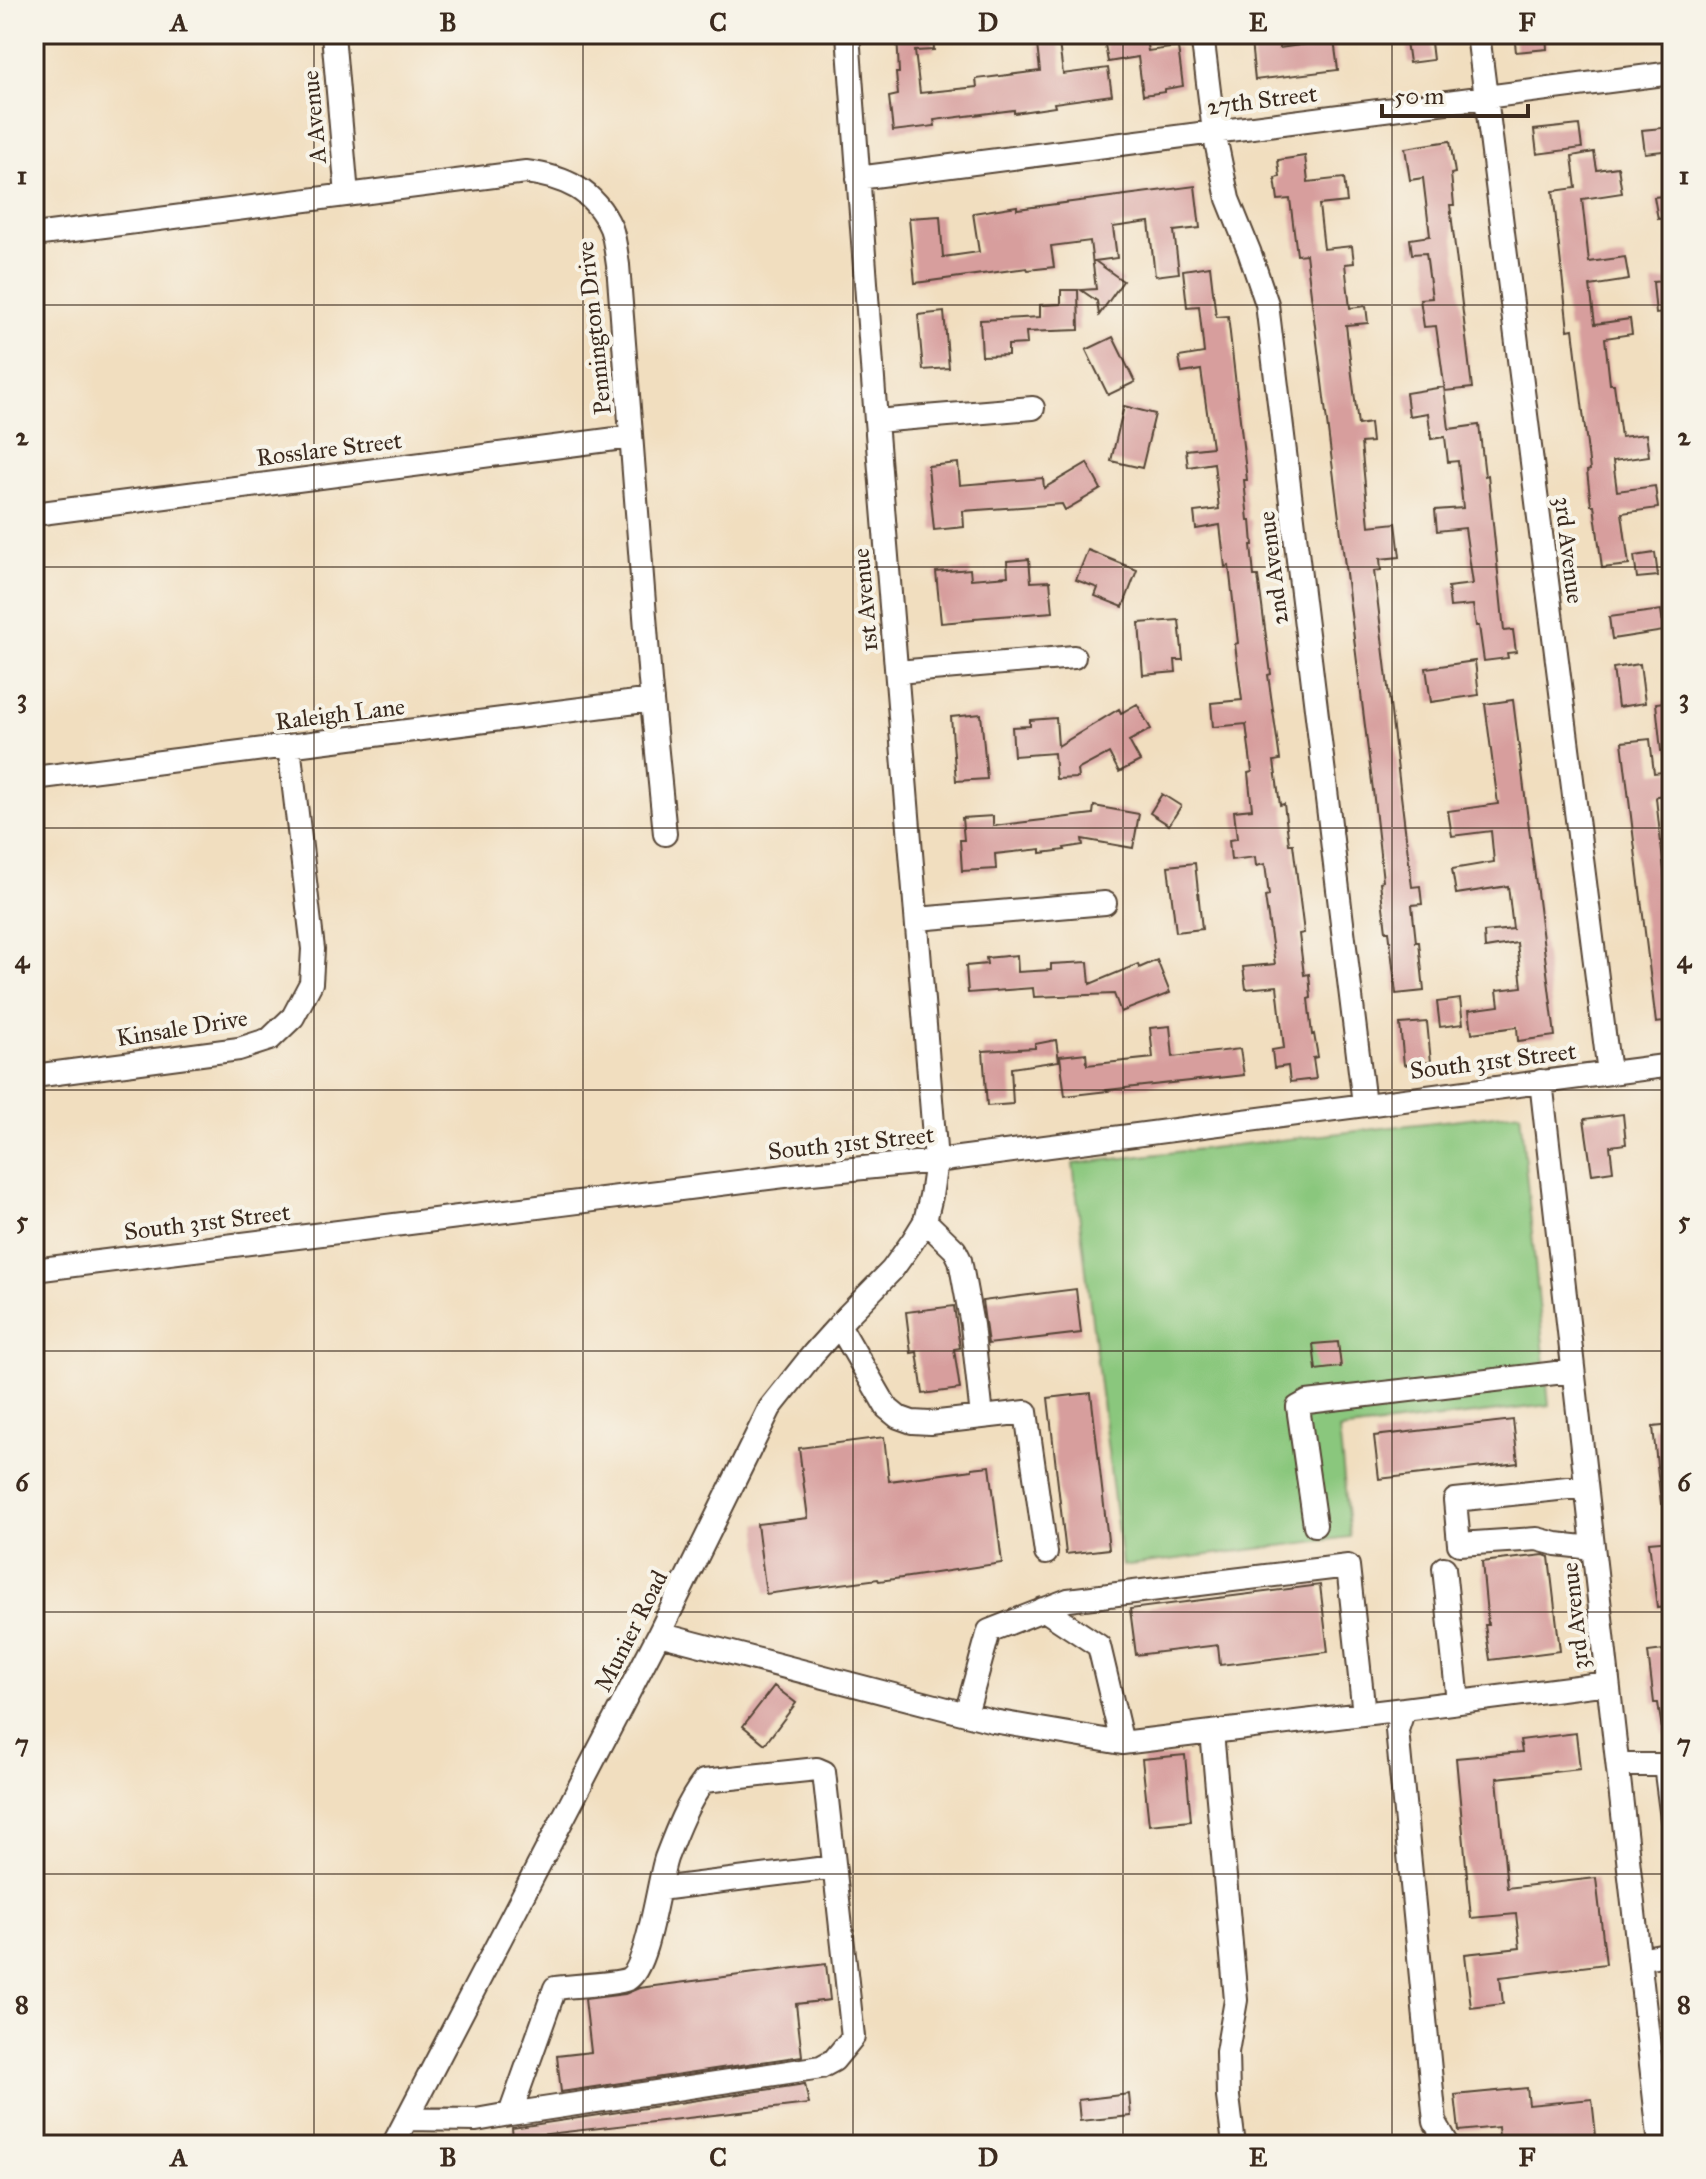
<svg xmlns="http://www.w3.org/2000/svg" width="1706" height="2179" viewBox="0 0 1706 2179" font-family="'IM FELL Great Primer',serif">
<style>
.green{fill:#8ac77d;stroke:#62784e;stroke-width:2}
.building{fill:#d79e9d}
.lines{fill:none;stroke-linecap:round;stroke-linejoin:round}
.minor-casing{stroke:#564536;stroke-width:26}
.minor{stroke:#fff;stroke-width:22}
.grid{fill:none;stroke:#3b2a1e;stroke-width:2;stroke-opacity:0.55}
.labels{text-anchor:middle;stroke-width:8;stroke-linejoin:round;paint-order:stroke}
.street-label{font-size:24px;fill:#3b2a1e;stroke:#f7f3e8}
.neatline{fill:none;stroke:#3b2a1e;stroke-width:3}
.grid-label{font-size:26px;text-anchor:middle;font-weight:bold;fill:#3b2a1e}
</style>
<rect width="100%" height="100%" fill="#f7f3e8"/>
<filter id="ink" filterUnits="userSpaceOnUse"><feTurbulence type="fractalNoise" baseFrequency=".0125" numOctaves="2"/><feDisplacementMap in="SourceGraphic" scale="16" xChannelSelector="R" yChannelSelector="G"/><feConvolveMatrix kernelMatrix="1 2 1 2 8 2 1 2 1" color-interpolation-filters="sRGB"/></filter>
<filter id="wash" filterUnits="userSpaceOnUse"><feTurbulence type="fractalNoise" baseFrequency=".006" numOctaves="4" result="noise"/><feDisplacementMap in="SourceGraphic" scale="32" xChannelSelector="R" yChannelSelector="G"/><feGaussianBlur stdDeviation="1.8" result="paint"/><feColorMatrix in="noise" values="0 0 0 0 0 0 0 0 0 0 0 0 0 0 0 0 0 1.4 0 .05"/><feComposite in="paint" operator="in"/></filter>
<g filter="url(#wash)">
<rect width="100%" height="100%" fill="#f1debf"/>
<path class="green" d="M1520 1112 1549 1405 1339 1430 1350 1537 1122 1566 1073 1164Z"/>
<g id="blocks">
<path class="building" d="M897 34H933L934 50 915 51 920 93 977 87 976 79 1040 71 1037 45 1059 43 1063 74 1108 68 1112 95 1054 103 1055 107 1014 113V110L934 120 935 126 893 131 889 97 898 95 896 73H899Z
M1135 34H1145L1148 51 1178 47 1183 86 1165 89V92L1143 95 1138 57 1108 62 1104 39Z
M1405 34H1430L1433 60 1409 63Z
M1514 34H1546L1547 49 1516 52Z
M1278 39 1279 48 1334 40 1338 70 1255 80 1251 42Z
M1579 125 1582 148 1537 154 1534 130Z
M1672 127V150L1645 153 1642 130Z
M1450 141 1455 173 1451 174 1454 205H1450L1472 388 1445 391 1436 326 1424 327 1420 299 1432 298 1426 253 1412 254 1410 239 1430 236 1423 178 1410 180 1405 148Z
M1594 152 1597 170 1618 167 1622 193 1582 199 1589 262 1625 257 1629 280 1590 286 1595 324 1630 319 1632 334 1605 338 1610 384H1614L1621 437 1646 434 1649 456 1613 461 1617 491 1655 486 1658 508 1622 513 1629 565 1602 568 1594 505H1591L1587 471 1590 470 1573 329 1568 330 1553 191 1576 188 1572 156Z
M1305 156 1308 182 1344 178 1347 202 1319 205 1324 249 1352 246 1354 263 1345 264 1350 308 1366 306 1368 323 1346 325 1358 425 1370 423 1372 442 1361 443 1369 526 1396 523 1400 557 1380 559 1381 570 1374 571 1412 887 1420 886 1422 904 1412 905 1416 942H1419L1424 991 1396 994 1389 931H1386L1380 882 1383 881 1373 790 1306 254 1297 255 1290 199 1278 200 1275 178 1280 177 1278 160Z
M1195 186 1200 228 1174 231 1179 273 1155 276 1149 222 1113 227 1117 258 1095 261 1123 281 1099 315 1097 301 1081 290 1096 289 1090 241 1051 246 1054 267 1028 270 1027 268 915 283 909 218 940 216 943 257 979 252 973 213 1017 206V209Z
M1672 195V217L1658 219 1654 197Z
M1210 266 1216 317 1228 316 1247 480H1244L1248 520H1251L1253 545H1251L1254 576H1258L1271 674 1268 675 1280 760 1274 761 1280 805 1284 804 1289 844H1293L1304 933 1299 934 1304 975 1309 974 1311 998 1308 999 1312 1035 1314 1034 1318 1057 1313 1058 1316 1079 1290 1082 1288 1066 1274 1068 1272 1050 1284 1048 1277 986 1246 989 1243 967 1275 964 1265 897 1269 896 1265 864 1256 866 1255 857 1231 860 1229 840 1237 839 1234 811 1252 809 1248 773 1252 772 1246 724 1213 727 1211 703 1242 700 1235 644 1238 643 1229 566 1225 567 1220 525 1196 529 1194 512 1219 509 1214 463 1188 467 1186 450 1212 447 1201 370 1182 373 1179 357 1204 353 1199 306 1187 307 1183 270Z
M1672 280V312L1656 314 1653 282Z
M1061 290H1078L1079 330 1026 332 1027 344 1008 345V355L982 356 980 320 1040 317V305L1061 304Z
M944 312 949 368 923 370 918 315Z
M1113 337 1135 382 1108 395 1086 350Z
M1444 387 1449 429 1479 425 1485 476 1488 475 1504 631 1513 630 1516 652 1507 653 1508 658 1484 661 1479 626H1476L1473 605 1450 607 1448 587 1473 584 1465 528 1437 531 1435 510 1463 508 1458 461 1448 462 1445 437 1431 439 1428 413 1409 416 1406 393Z
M1124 406 1155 414 1142 468 1111 461Z
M958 463 960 485 1043 478 1044 488 1087 463 1101 489 1065 510 1062 504 963 511 964 527 934 530 928 466Z
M1088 550 1137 570 1123 607 1095 596 1098 588 1076 580Z
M1655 553 1658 576 1637 578 1634 556Z
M1029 559 1031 582 1050 581 1053 612 974 618V620L941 623 936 572 970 569 971 579 1008 576 1007 561Z
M1661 610 1664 631 1612 639 1609 617Z
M1179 620 1183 660H1175L1176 672 1143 675 1139 623Z
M1475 661 1479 695 1431 702 1426 668Z
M1640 664 1645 703 1618 707 1613 668Z
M1513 700 1555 1036 1518 1041 1517 1027 1472 1033 1469 1010 1499 1006 1497 990 1522 987 1517 943 1485 948 1484 932 1513 929 1508 886 1456 894 1452 869 1494 862 1491 831 1452 836 1448 811 1498 804 1485 704Z
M1672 701V750L1661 751 1656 703Z
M1137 704 1151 729 1129 741 1140 761 1119 772 1109 753 1077 770 1078 778 1056 779 1054 753 1014 756 1012 727 1030 726V720L1056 718 1058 746 1119 709 1121 713Z
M981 714 987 779 956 781 951 717Z
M1650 739 1654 773 1672 771V794L1657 796 1656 798 1666 889H1672V1021L1656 1023 1622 742Z
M1162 794 1181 806 1169 825 1150 813Z
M1094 806 1139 814 1133 848 1082 839 1083 845 1064 848 1065 850 1041 853V849L995 854 996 869 962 871 960 840H964L962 818 993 816V826L1093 814Z
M1195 863 1202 929 1176 932 1168 866Z
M1017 955 1018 972 1051 970V964L1088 962 1090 984 1138 964 1139 968 1157 960 1170 993 1121 1012 1114 994 1034 997 1033 988 968 993 966 966 987 964 986 958Z
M1460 999 1463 1024 1440 1027 1437 1002Z
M1427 1022 1431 1062 1404 1065 1400 1024Z
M1170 1026 1173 1057 1240 1049 1244 1075 1107 1090 1108 1091 1065 1096 1060 1056 1086 1053 1087 1065 1153 1058 1150 1028Z
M1056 1040 1059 1061 1011 1068 1013 1104 987 1106 983 1051 1035 1048V1044Z
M1623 1114 1626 1144 1610 1146 1613 1171 1592 1174 1584 1119Z
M1076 1289 1081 1333 988 1344 982 1301Z
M954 1306 960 1348 954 1349 960 1389 923 1394 917 1352 911 1353 906 1312Z
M1338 1342 1341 1367 1316 1370 1313 1344Z
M1091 1393 1109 1549 1066 1554 1048 1398Z
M1513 1420 1518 1463 1379 1479 1374 1436Z
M1672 1425V1504H1661L1653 1427Z
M884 1437 889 1481 972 1470V1468L990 1466 1002 1563 902 1578 879 1581 878 1579 766 1594 757 1524 808 1518 799 1448Z
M1672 1540V1606L1657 1608 1649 1542Z
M1544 1555 1549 1557 1560 1651 1490 1660 1485 1625H1488L1482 1562Z
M1320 1585 1328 1652 1220 1665 1218 1645 1136 1655 1130 1609Z
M1672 1649V1734L1663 1735 1658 1703H1654L1648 1652Z
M774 1686 796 1703 765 1744 743 1726Z
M1576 1733 1580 1769 1497 1778 1507 1888 1596 1878 1606 1964 1500 1977 1503 2004 1471 2008 1465 1954 1520 1948 1516 1914 1471 1918 1456 1758 1522 1752 1520 1740Z
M1185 1755 1191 1821 1149 1825 1142 1759Z
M826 1964 830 2000 796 2004 802 2056 561 2092 557 2056 591 2052 585 1999 625 1994 639 1988Z
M805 2084 809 2104 513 2138 512 2128Z
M1527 2088 1529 2105 1592 2099 1597 2145H1500L1498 2127 1459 2131 1455 2095Z
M1129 2094 1131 2116 1080 2121 1078 2100Z"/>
</g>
</g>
<g filter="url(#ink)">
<use href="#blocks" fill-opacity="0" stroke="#564536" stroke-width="2"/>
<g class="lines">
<g class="minor-casing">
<path id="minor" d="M333 34 347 195
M1202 34 1214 132 1228 199 1249 251 1267 304 1364 1104
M1478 34 1609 1073
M858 178 1672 73
M34 235 526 172C565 177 594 190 611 228 615 239 616 253 618 265L650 681 665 834
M876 421 1033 408
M34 514 631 437
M897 672 1074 657
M34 778 652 700
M917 919 1105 903
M34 1076 239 1049 270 1039 293 1017 311 983 313 949 289 746
M1541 1081 1660 2145
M925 1221 955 1250 960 1260 972 1325 982 1417
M34 1270 801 1174 936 1161 1672 1065
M839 1325 887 1408 898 1417 912 1422 930 1423 1026 1412 1046 1553
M1586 1486 1455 1500 1459 1544 1537 1539 1556 1544 1593 1548
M1315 1525 1298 1407 1307 1402 1573 1371
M1444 1568 1458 1702
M1043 1609 1099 1646 1122 1743
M659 1634 993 1721 1122 1743 1212 1732 1236 2000 1227 2052 1228 2097 1234 2145
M966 1714 989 1631 1068 1600 1348 1566 1364 1714
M1212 1732 1404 1709
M1618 1765H1665L1672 1819
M659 1889 834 1867
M1639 1959 1672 1953
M407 2119 476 2120 510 2114 821 2067 834 2060 853 2037 824 1772 817 1769 704 1781C687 1803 676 1832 666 1858 658 1882 648 1968 628 1979 618 1984 569 1986 555 1988L510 2114
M393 2145 659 1634 770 1408 813 1354 848 1315 892 1270 912 1242 925 1221 931 1196 936 1161 876 421 848 34
M1448 2145 1435 2122 1397 1730 1404 1709 1608 1683"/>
</g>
<use href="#minor" class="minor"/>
</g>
</g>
<path class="grid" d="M314 34V2145M583 34V2145M853 34V2145M1123 34V2145M1392 34V2145M34 305H1672M34 567H1672M34 828H1672M34 1090H1672M34 1351H1672M34 1612H1672M34 1874H1672"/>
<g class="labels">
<g class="street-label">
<text transform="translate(1262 100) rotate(-7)" y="8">27th Street</text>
<text transform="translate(314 117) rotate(-95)" y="8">A Avenue</text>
<text transform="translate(594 328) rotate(-96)" y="8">Pennington Drive</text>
<text transform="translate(329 449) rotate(-7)" y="8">Rosslare Street</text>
<text transform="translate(1569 550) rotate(83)" y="8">3rd Avenue</text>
<text transform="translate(1273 568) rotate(-97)" y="8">2nd Avenue</text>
<text transform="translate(865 600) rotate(-95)" y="8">1st Avenue</text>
<text transform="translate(340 714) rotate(-7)" y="8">Raleigh Lane</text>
<text transform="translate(182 1028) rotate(-9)" y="8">Kinsale Drive</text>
<text transform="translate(1493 1061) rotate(-7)" y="8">South 31st Street</text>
<text transform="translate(851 1143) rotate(-6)" y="8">South 31st Street</text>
<text transform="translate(207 1222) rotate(-7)" y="8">South 31st Street</text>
<text transform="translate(1575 1616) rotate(-96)" y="8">3rd Avenue</text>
<text transform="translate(631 1631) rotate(-63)" y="8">Munier Road</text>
</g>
</g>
<rect width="1706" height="2179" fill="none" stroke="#f7f3e8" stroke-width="88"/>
<path d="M1382 104v12h146v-12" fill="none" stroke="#3b2a1e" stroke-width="4"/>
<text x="1394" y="104" font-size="24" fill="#3b2a1e" stroke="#f7f3e8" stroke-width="6" paint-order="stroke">50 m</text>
<rect x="44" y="44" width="1618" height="2091" class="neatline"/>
<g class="grid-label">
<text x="179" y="31">A</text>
<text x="448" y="31">B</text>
<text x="718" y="31">C</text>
<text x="988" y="31">D</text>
<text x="1258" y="31">E</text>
<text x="1527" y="31">F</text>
<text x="22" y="184">1</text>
<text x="1684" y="184">1</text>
<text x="22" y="445">2</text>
<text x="1684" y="445">2</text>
<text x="22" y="707">3</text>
<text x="1684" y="707">3</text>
<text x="22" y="968">4</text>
<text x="1684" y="968">4</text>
<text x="22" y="1229">5</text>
<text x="1684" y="1229">5</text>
<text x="22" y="1491">6</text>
<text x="1684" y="1491">6</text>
<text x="22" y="1752">7</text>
<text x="1684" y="1752">7</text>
<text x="22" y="2013">8</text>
<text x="1684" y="2013">8</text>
<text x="179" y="2166">A</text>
<text x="448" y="2166">B</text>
<text x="718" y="2166">C</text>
<text x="988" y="2166">D</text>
<text x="1258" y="2166">E</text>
<text x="1527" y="2166">F</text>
</g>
</svg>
